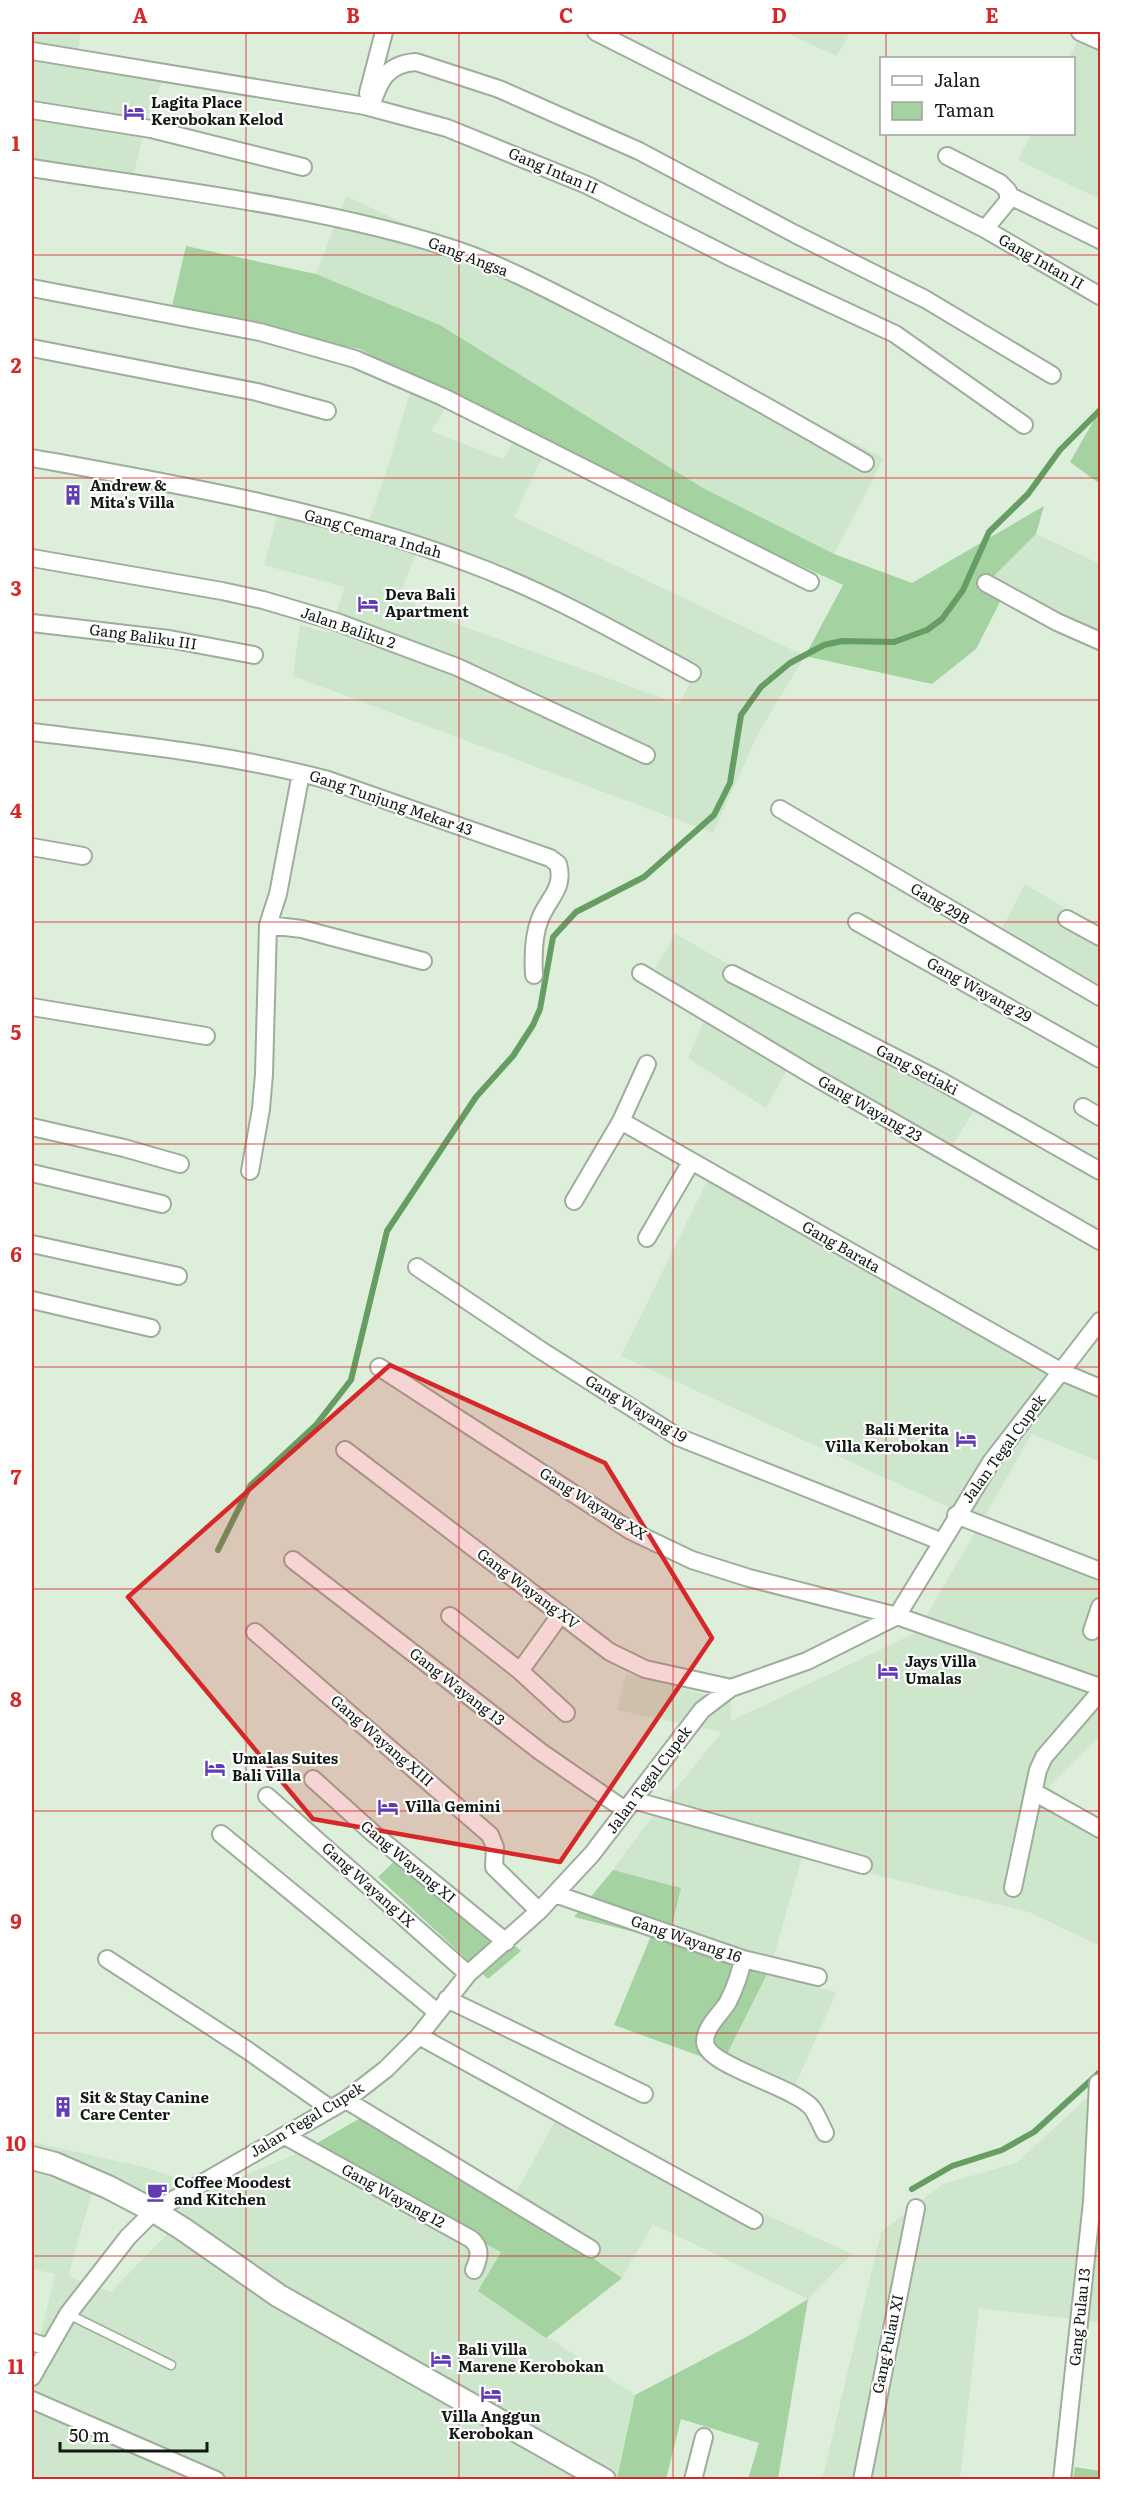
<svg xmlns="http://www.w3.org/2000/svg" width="1132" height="2511" viewBox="0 0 1132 2511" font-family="Literata,serif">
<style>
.built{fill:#cee6cc;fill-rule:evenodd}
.green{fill:#a4d2a1}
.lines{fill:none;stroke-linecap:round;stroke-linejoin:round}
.stream{stroke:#659d62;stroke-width:6}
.lane-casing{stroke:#9dae9b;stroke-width:11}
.street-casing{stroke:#9dae9b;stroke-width:20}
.secondary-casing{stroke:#9dae9b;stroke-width:26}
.lane{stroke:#fff;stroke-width:8}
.street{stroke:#fff;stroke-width:16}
.secondary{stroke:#fff;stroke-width:22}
.marked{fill:#d62828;fill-opacity:0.2;stroke:#d62828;stroke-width:4.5;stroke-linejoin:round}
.grid{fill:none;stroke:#d62828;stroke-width:1.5;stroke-opacity:0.55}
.labels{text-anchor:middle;stroke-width:4.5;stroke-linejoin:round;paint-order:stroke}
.poi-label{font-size:15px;font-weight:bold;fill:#121912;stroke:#fff;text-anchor:start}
.street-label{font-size:15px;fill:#121912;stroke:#fff}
.neatline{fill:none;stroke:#d62828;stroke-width:2}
.grid-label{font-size:20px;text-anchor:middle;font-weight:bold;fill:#d62828}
</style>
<rect width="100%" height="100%" fill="#ddefdb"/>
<path class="built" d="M32 32H80L78 60 166 70 145 127 133 177 32 159Z
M784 32H851L836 56Z
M1081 34 1100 43V198L1091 195 1018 160 1031 134H1074V58H1069Z
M346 196 692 359 884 458 834 554 703 488 440 325 316 274Z
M414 379 452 398 431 431 503 459 518 435 546 449 514 517 805 656 759 732 713 833 293 676 300 625 329 633 345 587 264 565 279 510 364 534 387 470ZM417 552 699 665V666L679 704 426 613 400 594Z
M1036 534 1100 564V648L980 590Z
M1025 884 1100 929V989L999 934Z
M676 934 976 1108 949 1150 793 1059 766 1108 688 1058 710 1007 655 968Z
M710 1175 1100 1385V1462L1032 1434 982 1521 1100 1579V1736L1049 1787 1100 1822V1946L1029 1912 802 1857 770 1970 836 1993 793 2090 722 2064 668 1941 613 1870 645 1826 722 1732 617 1710 626 1674 731 1701V1721L917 1632 981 1522 621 1356Z
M1100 2086V2264L1098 2322 979 2308 960 2479 822 2480 881 2232 943 2184 1016 2163Z
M555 2121 677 2174 852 2254 808 2299 653 2224 622 2278 511 2202Z
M32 2142 144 2167 212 2189 305 2150 502 2252 478 2291 635 2395 617 2479H32V2339L39 2342 55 2274 32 2269ZM94 2185 177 2224 111 2292 68 2276Z"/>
<path class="green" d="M186 246 316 274 440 325 703 488 834 554 912 583 1044 506 1036 534 980 590 1001 600 976 649 932 684 805 656 843 585 546 449 360 349 170 315Z
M1098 413H1100V484L1070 462Z
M405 1851 521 1951 488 1979 378 1877Z
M613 1870 681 1888 668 1941 769 1970 722 2064 614 2025 651 1936 574 1917Z
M369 2113 511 2202 622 2278 546 2338 478 2291 501 2252 305 2150Z
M808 2299 778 2479H748L759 2443 681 2419 666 2479H617L635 2395 750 2335Z
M1075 2467 1100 2471V2479H1073Z"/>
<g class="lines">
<path class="stream" d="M218 1550 250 1486 316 1425 351 1380 387 1231 476 1097 513 1056 533 1025 540 1009 553 937 576 912 644 877 714 815 730 783 741 715 761 687 790 663 824 645 842 641 894 642 927 630 942 619 963 590 989 532 1028 494 1060 450 1100 410
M912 2189 952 2166 1002 2150 1034 2132 1100 2072"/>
<g class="lane-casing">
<path id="lane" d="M68 2314 171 2365"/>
</g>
<g class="street-casing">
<path id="street" d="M596 32 985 229 1100 296
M1080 32 1100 41
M32 51 365 106 447 128 587 185 732 258 895 334 1024 425
M368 93 384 32
M371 107C379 81 386 64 416 62L499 89 639 151 795 234 925 299 1052 375
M32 110 151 129 303 167
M947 156 1000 183 1008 191V201L985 229
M32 168C171 190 320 206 454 249 506 266 562 297 611 322 697 367 781 414 865 463
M1008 195 1100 240
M32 288 260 332 355 359 443 397 810 582
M32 348 257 392 327 411
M32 458C175 484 332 511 468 563 547 592 619 633 692 673
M32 558 222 591 263 600 337 622 457 667 646 755
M986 583 1057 622 1100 641
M32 623 169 639 254 655
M32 732C131 744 231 754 328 780L550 858 558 864C565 889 548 898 540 919 533 936 533 957 534 975
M780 809 1100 997
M32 847 83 856
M1067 919 1100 937
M857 922 1100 1059
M268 925 302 929 423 961
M641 973 813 1076 1100 1241
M732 974 939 1080 1100 1171
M32 1007 206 1036
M1083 1107 1100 1117
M621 1121 1062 1372 1100 1388
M32 1127 124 1148 180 1164
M250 1171 261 1109 264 1074 268 925 278 894 301 773
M32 1173 162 1204
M574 1201 621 1121 647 1064
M647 1238 691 1162
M32 1244 178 1276
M417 1267 542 1351 678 1437 940 1541
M32 1300 151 1328
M379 1367 631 1531 692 1560 749 1578 897 1616 1100 1687
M345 1450 610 1652 645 1669 731 1688
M956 1515 1100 1571
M293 1560 541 1752 625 1810
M450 1616 520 1671 566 1713
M1092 1631 1100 1607
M255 1632 490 1835 495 1847 494 1867 539 1911
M520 1671 561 1614
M313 1779 374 1834 506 1942
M1034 1792 1100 1829
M267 1796 468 1974
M633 1800 863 1865
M221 1834 437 2012
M1013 1888 1038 1770 1044 1757 1100 1692
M555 1894 743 1959 818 1977
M107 1959 247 2050 331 2109
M743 1959C740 1974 735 1988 728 2002 721 2014 705 2026 705 2042 706 2066 794 2086 812 2108 817 2115 821 2125 825 2133
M447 1999 644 2094
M419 2036 754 2220
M346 2100 591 2249
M285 2136 471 2239C482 2248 479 2258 474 2270
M32 2342 48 2347
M32 2377 68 2314 128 2237 154 2211 346 2100 386 2069 419 2036 468 1974 539 1911 592 1854 702 1710 731 1688 807 1661 897 1616 991 1462 1100 1321
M32 2400 216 2480
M693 2480 704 2437
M862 2480 916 2208
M1062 2480 1092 2202 1098 2083"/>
</g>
<g class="secondary-casing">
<path id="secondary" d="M32 2158 55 2164 108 2187 154 2211 183 2229 279 2296 604 2480"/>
</g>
<use href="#lane" class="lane"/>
<use href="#street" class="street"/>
<use href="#secondary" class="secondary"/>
</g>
<path class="marked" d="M390 1365 605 1463 712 1638 560 1862 313 1819 128 1597Z"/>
<path class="grid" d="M246 32V2480M459 32V2480M673 32V2480M886 32V58M886 134V2480M32 255H1100M32 478H1100M32 700H1100M32 922H1100M32 1144H1100M32 1367H1100M32 1589H1100M32 1811H1100M32 2033H1100M32 2256H1100"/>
<defs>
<g id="hotel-bare" transform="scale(1.62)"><path d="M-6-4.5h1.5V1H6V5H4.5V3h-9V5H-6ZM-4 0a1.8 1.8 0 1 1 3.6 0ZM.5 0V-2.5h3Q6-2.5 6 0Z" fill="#613cb4" stroke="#fff" stroke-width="2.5" paint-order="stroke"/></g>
<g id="building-bare" transform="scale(1.62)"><path d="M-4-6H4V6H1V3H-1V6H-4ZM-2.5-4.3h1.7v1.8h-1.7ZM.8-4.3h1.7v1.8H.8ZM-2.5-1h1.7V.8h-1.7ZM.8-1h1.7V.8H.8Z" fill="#613cb4" stroke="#fff" stroke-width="2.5" paint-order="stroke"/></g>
<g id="cafe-bare" transform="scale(1.62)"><path d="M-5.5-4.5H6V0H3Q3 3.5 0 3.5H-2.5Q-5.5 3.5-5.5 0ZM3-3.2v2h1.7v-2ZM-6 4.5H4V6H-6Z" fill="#613cb4" stroke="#fff" stroke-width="2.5" paint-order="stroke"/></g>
</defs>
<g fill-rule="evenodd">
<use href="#hotel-bare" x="134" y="112"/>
<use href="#building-bare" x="73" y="495"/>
<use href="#hotel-bare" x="368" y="604"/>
<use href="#hotel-bare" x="966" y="1439"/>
<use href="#hotel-bare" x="888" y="1671"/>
<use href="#hotel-bare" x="215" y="1768"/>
<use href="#hotel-bare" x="388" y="1807"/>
<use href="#building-bare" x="63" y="2107"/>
<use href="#cafe-bare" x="157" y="2192"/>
<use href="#hotel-bare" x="441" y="2359"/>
<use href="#hotel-bare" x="491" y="2394"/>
</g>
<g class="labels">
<g class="poi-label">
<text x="151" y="108">Lagita Place<tspan x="151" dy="17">Kerobokan Kelod</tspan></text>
<text x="90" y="491">Andrew &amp;<tspan x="90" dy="17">Mita's Villa</tspan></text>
<text x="385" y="600">Deva Bali<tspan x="385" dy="17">Apartment</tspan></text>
<text x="949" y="1435" text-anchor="end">Bali Merita<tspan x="949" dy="17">Villa Kerobokan</tspan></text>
<text x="905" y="1667">Jays Villa<tspan x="905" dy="17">Umalas</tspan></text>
<text x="232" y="1764">Umalas Suites<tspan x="232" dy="17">Bali Villa</tspan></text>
<text x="405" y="1812">Villa Gemini</text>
<text x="80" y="2103">Sit &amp; Stay Canine<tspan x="80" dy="17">Care Center</tspan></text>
<text x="174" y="2188">Coffee Moodest<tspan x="174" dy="17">and Kitchen</tspan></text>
<text x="458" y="2355">Bali Villa<tspan x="458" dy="17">Marene Kerobokan</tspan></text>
<text x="491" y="2422" text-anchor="middle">Villa Anggun<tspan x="491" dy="17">Kerobokan</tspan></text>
</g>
<g class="street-label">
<text transform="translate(553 171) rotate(23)" y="5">Gang Intan II</text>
<text transform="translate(468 257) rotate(21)" y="5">Gang Angsa</text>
<text transform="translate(1041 262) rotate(30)" y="5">Gang Intan II</text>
<text transform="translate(373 534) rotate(16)" y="5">Gang Cemara Indah</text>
<text transform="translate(348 628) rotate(19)" y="5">Jalan Baliku 2</text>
<text transform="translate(143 637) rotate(8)" y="5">Gang Baliku III</text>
<text transform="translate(391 803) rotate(19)" y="5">Gang Tunjung Mekar 43</text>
<text transform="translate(940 904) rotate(31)" y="5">Gang 29B</text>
<text transform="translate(979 990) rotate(29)" y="5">Gang Wayang 29</text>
<text transform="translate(917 1070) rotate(28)" y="5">Gang Setiaki</text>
<text transform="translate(870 1109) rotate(30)" y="5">Gang Wayang 23</text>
<text transform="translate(841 1247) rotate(30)" y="5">Gang Barata</text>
<text transform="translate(636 1409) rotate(31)" y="5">Gang Wayang 19</text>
<text transform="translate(1004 1449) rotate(-54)" y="5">Jalan Tegal Cupek</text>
<text transform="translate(593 1504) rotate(32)" y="5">Gang Wayang XX</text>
<text transform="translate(528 1589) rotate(37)" y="5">Gang Wayang XV</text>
<text transform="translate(457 1687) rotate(38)" y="5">Gang Wayang 13</text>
<text transform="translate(382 1741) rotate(41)" y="5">Gang Wayang XIII</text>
<text transform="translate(649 1780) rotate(-53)" y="5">Jalan Tegal Cupek</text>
<text transform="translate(408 1862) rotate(40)" y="5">Gang Wayang XI</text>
<text transform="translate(368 1885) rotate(42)" y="5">Gang Wayang IX</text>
<text transform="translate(686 1939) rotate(19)" y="5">Gang Wayang 16</text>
<text transform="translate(307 2120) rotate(-31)" y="5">Jalan Tegal Cupek</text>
<text transform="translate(393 2196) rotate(29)" y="5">Gang Wayang 12</text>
<text transform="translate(1080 2317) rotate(-84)" y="5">Gang Pulau 13</text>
<text transform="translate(888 2344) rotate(-78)" y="5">Gang Pulau XI</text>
</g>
</g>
<rect width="1132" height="2511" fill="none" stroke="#ffffff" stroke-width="66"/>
<rect x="880" y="57" width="195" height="78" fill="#ffffff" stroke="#a0a3a0" stroke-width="1.5"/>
<rect x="892" y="76" width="30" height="9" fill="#ffffff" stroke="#a0a3a0" stroke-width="1.5"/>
<text x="934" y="87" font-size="18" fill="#121912">Jalan</text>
<rect x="892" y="102" width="30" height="18" fill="#a4d2a1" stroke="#a0a3a0" stroke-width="1.5"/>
<text x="934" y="117" font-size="18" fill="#121912">Taman</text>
<path d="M60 2442v9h147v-9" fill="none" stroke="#121912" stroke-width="3"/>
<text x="69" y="2442" font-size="18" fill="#121912" stroke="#ffffff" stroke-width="4.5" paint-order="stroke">50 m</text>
<rect x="33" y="33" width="1066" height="2445" class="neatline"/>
<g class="grid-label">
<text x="140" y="23">A</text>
<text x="353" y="23">B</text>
<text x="566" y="23">C</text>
<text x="779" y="23">D</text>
<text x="992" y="23">E</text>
<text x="16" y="151">1</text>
<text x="16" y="373">2</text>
<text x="16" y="596">3</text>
<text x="16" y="818">4</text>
<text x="16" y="1040">5</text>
<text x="16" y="1262">6</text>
<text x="16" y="1485">7</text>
<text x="16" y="1707">8</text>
<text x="16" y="1929">9</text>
<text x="16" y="2151">10</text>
<text x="16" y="2374">11</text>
</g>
</svg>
